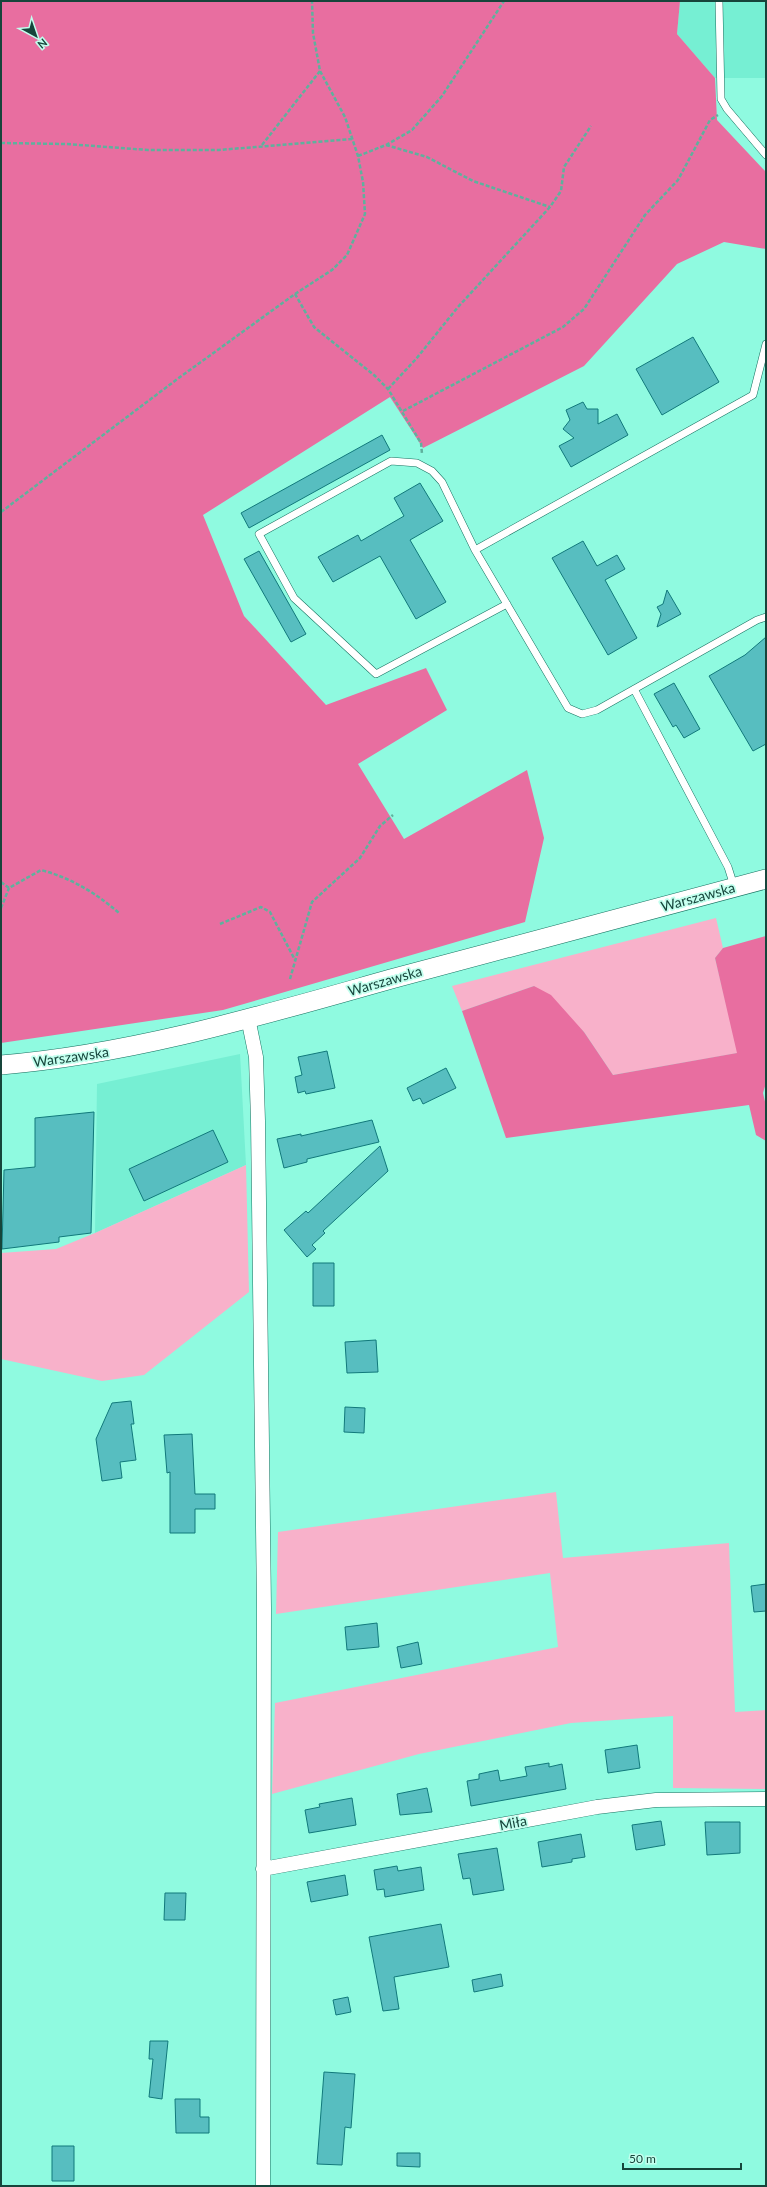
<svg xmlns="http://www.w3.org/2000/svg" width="767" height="2187" viewBox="0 0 767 2187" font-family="Lato,sans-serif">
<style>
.built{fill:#76efd3}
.green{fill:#f8b1ca}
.forest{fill:#e86ea0}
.building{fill:#57bec0;stroke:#11797b}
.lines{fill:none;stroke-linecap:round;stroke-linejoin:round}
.service-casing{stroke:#187261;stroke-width:8}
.minor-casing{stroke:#187261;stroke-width:15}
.secondary-casing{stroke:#187261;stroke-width:20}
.path{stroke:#5eb19d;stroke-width:2.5;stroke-dasharray:4 2;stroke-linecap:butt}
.service{stroke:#fff;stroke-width:7}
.minor{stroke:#fff;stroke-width:14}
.secondary{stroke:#fff;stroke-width:19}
.labels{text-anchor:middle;stroke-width:3.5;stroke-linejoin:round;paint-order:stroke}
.street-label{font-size:14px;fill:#16453b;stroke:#c2ffee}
</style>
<rect width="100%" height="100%" fill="#8ffae0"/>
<path class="built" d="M680 1H766V78H715L677 34Z
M240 1054 246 1165 95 1233 97 1084Z"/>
<path class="green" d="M716 918 723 948 715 958 738 1053 613 1075 584 1032 534 986 462 1011 452 986Z
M246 1165 249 1292 144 1375 102 1381 1 1359V1253L56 1249 95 1233Z
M556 1492 563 1558 729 1543 735 1712 766 1710V1789L673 1788V1716L571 1723 419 1754 272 1794 275 1703 558 1647 550 1573 276 1614 278 1532Z"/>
<path class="forest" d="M1 1H680L677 34 715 78 717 120 766 172V249L724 242 677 264 584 366 423 448 390 397 203 515 244 616 326 705 426 668 447 710 358 764 404 839 527 770 544 838 525 922 223 1010 1 1043Z
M766 936V1083L763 1093 766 1106V1141L756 1135 749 1105 506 1138 462 1011 534 986 551 995 584 1032 613 1075 737 1053 715 958 723 948Z"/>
<path class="building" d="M693 337 719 382 662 415 636 369Z
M583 402 587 409H598V424L617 414 628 435 571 467 559 446 574 438 563 429 570 420 566 410Z
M382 435 390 450 249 528 241 513Z
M420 483 443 521 410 540 446 602 416 619 380 556 333 582 318 557 358 535 361 541 404 516 394 498Z
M583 541 597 566 617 555 625 569 605 580 637 638 608 655 552 558Z
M259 551 306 634 291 642 244 559Z
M667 590 681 614 657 627 661 614 657 607 663 604Z
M766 637V744L753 751 709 676 745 655Z
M674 683 700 729 684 738 676 725 673 727 654 694Z
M327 1051 335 1088 306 1094 305 1091 298 1093 295 1077 302 1075 298 1057Z
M446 1068 456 1088 423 1104 420 1098 413 1101 407 1088Z
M94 1112 91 1233 59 1237V1242L2 1249 4 1170 35 1167V1118Z
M372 1120 379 1142 307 1159V1162L284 1168 277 1139 301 1134V1136Z
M213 1130 228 1162 144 1201 129 1169Z
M380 1146 388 1171 323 1231 325 1233 312 1245 316 1249 307 1257 284 1230 306 1211 308 1213Z
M313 1263H334V1306H313Z
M376 1340 378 1372 347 1373 345 1342Z
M131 1401 134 1424H131L136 1460 120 1462 122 1478 102 1481 96 1439 112 1403Z
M345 1407 365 1408 364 1433 344 1432Z
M192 1434 195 1494H215V1509H195V1533H170V1472L167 1473 164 1435Z
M766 1584V1611L754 1612 751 1586Z
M377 1623 379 1647 347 1650 345 1627Z
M418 1642 422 1664 401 1668 397 1647Z
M637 1745 640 1768 608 1773 605 1750Z
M549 1763V1767L562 1764 566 1789 471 1806 467 1781 479 1779V1774L498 1770 500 1781 527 1776 525 1767Z
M427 1788 432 1812 400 1815 397 1794Z
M352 1798 356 1825 309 1833 305 1810 320 1807 319 1804Z
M661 1821 665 1845 636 1850 632 1825Z
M705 1822H740V1853L707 1855Z
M581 1834 585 1857 572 1859V1862L542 1867 538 1842Z
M497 1848 504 1890 473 1895 470 1878 463 1879 458 1854Z
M397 1866 398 1871 421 1867 424 1890 385 1897 384 1889 377 1890 374 1870Z
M345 1875 348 1895 311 1902 307 1882Z
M165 1893H186L185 1920H164Z
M441 1924 449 1967 394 1977 399 2009 383 2011 369 1937Z
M501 1974 503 1986 474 1992 472 1980Z
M348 1997 351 2012 336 2015 333 2000Z
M150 2041H168L162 2099 149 2097 153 2059H149Z
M324 2072 355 2074 351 2128 345 2127 342 2165 317 2164Z
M175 2099H200V2117H209V2133H176Z
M52 2146H74V2181H52Z
M397 2153H420V2167L397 2166Z"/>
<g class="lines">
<g class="service-casing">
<path id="service" d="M719 1 721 99 727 109 766 155
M766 344 753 395 475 550 568 708 582 714 597 710 757 620 766 617
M475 550 442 482 432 471 417 463 391 461 259 534 294 598 376 674 507 604
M634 689 728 867 734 886"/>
</g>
<g class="minor-casing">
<path id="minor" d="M248 1018 256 1057 258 1121 264 1608 263 2186
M263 1869 597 1807 656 1800 766 1799"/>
</g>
<g class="secondary-casing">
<path id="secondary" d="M1 1065C134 1054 263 1015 391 979 516 945 641 912 766 879"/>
</g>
<path class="path" d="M1 143 67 144 148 150H219L352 139
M262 145 320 71
M386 145 427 157 473 181 550 207
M358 156 386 145 412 130 442 96 504 1
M295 294 314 327 374 375 388 389 421 443 422 454
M388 389 416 359 458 307 550 207 561 191 564 167 591 126
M403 411 563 327 584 309 645 215 678 180 710 120 718 115
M1 512 176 380 295 294 332 270 347 255 365 214 363 182 358 156 345 117 320 71 313 33 312 1
M1 882 9 888 41 870C71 878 96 893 119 913
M1 908 9 888
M220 924 261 907 270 912 295 960
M290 979 312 902 360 858 380 826 393 815"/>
<use href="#service" class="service"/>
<use href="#minor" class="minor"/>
<use href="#secondary" class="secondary"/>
</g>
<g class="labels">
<g class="street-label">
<text transform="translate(698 897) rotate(-15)" y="5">Warszawska</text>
<text transform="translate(385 981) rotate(-16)" y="5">Warszawska</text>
<text transform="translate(71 1057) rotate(-8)" y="5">Warszawska</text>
<text transform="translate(513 1823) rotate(-11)" y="5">Miła</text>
</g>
</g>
<rect width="767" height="2187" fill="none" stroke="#16453b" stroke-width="4"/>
<g transform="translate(36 36) rotate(140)" stroke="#c2ffee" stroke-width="3" paint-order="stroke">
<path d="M0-3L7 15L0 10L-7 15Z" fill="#16453b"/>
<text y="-6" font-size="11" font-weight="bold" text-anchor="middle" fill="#16453b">N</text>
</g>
<path d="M623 2163v6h118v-6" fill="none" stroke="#16453b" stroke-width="2"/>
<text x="629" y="2163" font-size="12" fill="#16453b" stroke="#c2ffee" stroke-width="3" paint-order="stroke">50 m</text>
</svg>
